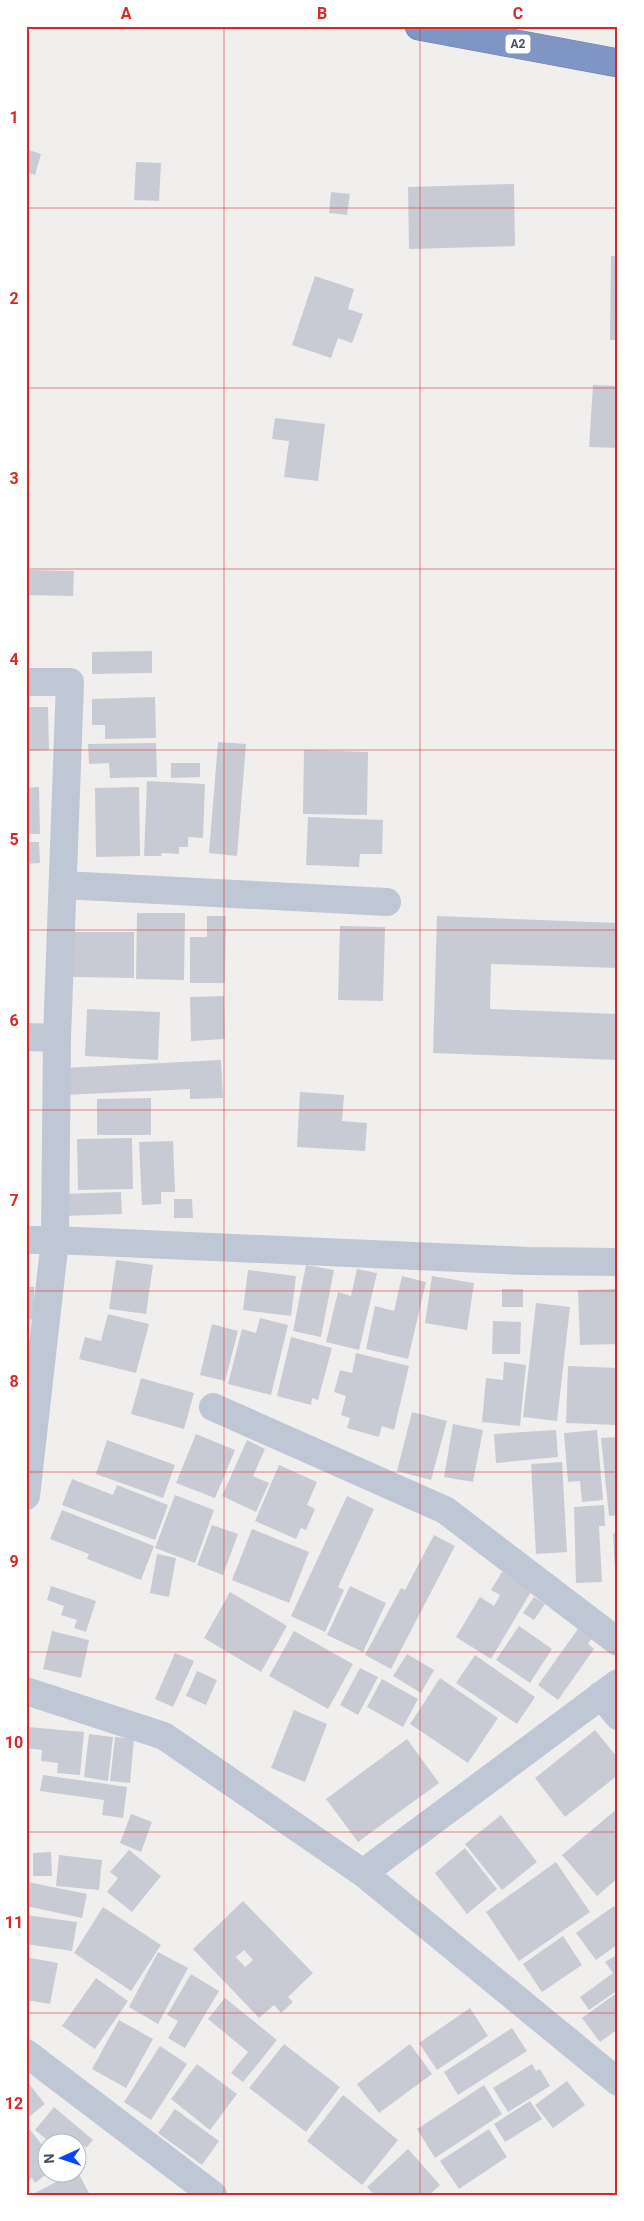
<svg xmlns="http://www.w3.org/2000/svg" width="644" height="2221" viewBox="0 0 644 2221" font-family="Roboto,sans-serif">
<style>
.building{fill:#c9cbd4;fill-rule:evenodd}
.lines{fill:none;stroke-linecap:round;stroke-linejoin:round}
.highway-casing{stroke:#6b80af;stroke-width:29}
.minor{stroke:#bfc7d5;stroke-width:28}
.highway{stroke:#7f95c3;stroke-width:28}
.grid{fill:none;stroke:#d62828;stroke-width:1;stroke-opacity:0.55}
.labels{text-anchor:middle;stroke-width:4.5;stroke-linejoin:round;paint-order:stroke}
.shield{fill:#fff;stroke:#7c828e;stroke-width:1}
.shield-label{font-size:12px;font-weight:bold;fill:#444d5e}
.neatline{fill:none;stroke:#d62828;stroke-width:2}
.grid-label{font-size:16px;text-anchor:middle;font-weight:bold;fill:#d62828}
</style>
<rect width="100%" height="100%" fill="#f1eeee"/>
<path class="building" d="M26 149 41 154 35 175 26 172Z
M136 162 161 163 159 201 134 200Z
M514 184 515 246 409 249 408 187Z
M331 192 350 194 347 215 329 213Z
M611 256H618V340H610Z
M315 276 354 289 348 309 363 314 352 343 338 338 331 358 292 345Z
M593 385 618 386V448L589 447Z
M275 418 325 424 318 481 284 477 289 441 272 439Z
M26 570 74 571 73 596 26 595Z
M152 651V673L92 674V652Z
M155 697 156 738 105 739V725H92V699Z
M26 707H48L49 750 26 751Z
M218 742 246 744 237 856 209 853Z
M156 743 157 777 110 778 109 763 89 764 88 744Z
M304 750 368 752 367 815 303 814Z
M171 763H200V777L171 778Z
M147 781 205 784 203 838 188 837V847H179V854L162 853 161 856H144Z
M39 787 40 834H26V788Z
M139 787 140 856 96 857 95 788Z
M308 817 383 820 382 854H360L359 867 306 865Z
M26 842H39L40 863 26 864Z
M137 913H185L184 980 136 979Z
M207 916H226L225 983H190V937H207Z
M437 916 618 923V968L491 964 490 1009 618 1014V1060L433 1053Z
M340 926 385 927 383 1001 338 1000Z
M73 932H134V978L73 977Z
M26 979H29V1005H26Z
M224 996 225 1039 191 1041 190 997Z
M87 1009 160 1012 158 1060 85 1056Z
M221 1060 223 1098 190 1099V1089L66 1095 64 1068Z
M300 1092 344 1095 342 1121 367 1123 365 1151 297 1147Z
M151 1098V1135H97V1099Z
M132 1138 133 1189 78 1190 77 1139Z
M173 1141 175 1192H161V1204L142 1205 139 1142Z
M121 1192 122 1214 64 1216 63 1194Z
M174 1199H192L193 1218H174Z
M116 1260 153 1265 146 1314 109 1309Z
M306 1265 334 1270 321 1337 293 1331Z
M357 1269 377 1273 359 1350 326 1342 338 1292 351 1296Z
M248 1270 296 1276 291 1316 243 1310Z
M402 1276 426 1282 408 1359 366 1349 375 1306 394 1311Z
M432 1276 474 1283 467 1330 425 1323Z
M26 1287H34L35 1319 26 1320Z
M502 1289H523V1307H502Z
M618 1289V1344L580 1345 578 1290Z
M536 1303 570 1307 557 1421 523 1417Z
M108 1314 149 1324 136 1373 79 1359 85 1337 101 1341Z
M260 1318 288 1325 271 1395 228 1384 242 1329 256 1333Z
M493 1321 521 1322 520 1354H492Z
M212 1324 238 1331 225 1381 200 1375Z
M291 1337 332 1348 318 1400 312 1398 311 1405 277 1396Z
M356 1353 409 1366 394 1430 382 1426 379 1437 347 1428 350 1418 341 1415 346 1396 334 1392 340 1370 352 1373Z
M504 1362 526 1365 520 1426 482 1422 486 1378 503 1380Z
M568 1366 618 1368V1425L566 1423Z
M141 1378 194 1393 184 1429 131 1414Z
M412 1412 447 1421 431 1480 397 1471Z
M453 1424 483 1430 473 1482 444 1477Z
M556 1430 558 1457 496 1463 494 1434Z
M597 1430 603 1500 582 1502 580 1481 568 1482 564 1433Z
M196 1434 235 1450 215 1498 176 1483Z
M618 1437V1515L609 1516 601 1438Z
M107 1440 175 1465 163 1498 96 1474Z
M247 1440 265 1449 253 1476 269 1483 256 1512 222 1496Z
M562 1462 567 1552 536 1554 531 1464Z
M279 1465 317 1482 307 1505 315 1509 306 1530 301 1528 296 1539 255 1521Z
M72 1479 113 1495 117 1485 168 1505 155 1540 62 1505Z
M175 1495 214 1510 195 1563 155 1548Z
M347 1496 374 1509 338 1587 344 1590 325 1632 291 1616Z
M604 1505 605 1526H599L602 1582 576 1583 574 1507Z
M62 1510 154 1546 141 1580 87 1559 89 1554 50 1539Z
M212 1525 238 1534 223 1575 197 1565Z
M252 1529 309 1552 289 1603 232 1580Z
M618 1533V1588H616L613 1534Z
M434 1535 455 1546 391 1669 365 1655 401 1588 405 1590Z
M157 1554 176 1558 169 1597 150 1593Z
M502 1572 532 1590 491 1659 456 1637 480 1597 494 1606 500 1595 491 1590Z
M51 1586 96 1601 86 1632 74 1628 77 1620 61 1615 64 1606 47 1600Z
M350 1586 386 1603 363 1652 327 1635Z
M230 1592 287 1626 261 1672 204 1638Z
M534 1597 545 1604 534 1620 523 1613Z
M519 1626 552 1649 530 1683 496 1660Z
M580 1626 594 1635 588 1644 594 1649 558 1700 538 1685Z
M52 1631 89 1640 81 1678 43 1669Z
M294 1631 353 1664 328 1709 269 1676Z
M175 1653 194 1661 173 1707 155 1699Z
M407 1654 434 1670 421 1693 393 1676Z
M475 1655 535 1697 517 1724 456 1683Z
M360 1668 378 1677 358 1715 340 1705Z
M197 1671 217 1680 206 1705 186 1696Z
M440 1678 498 1718 468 1763 410 1724Z
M382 1679 418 1699 403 1727 367 1707Z
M294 1710 327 1724 305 1782 271 1768Z
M28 1727 84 1732 80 1775 57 1773 58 1763 41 1761 42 1750 26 1748Z
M595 1730 618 1758V1775L565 1817 535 1778Z
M89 1734 113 1737 108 1781 84 1777Z
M115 1737 134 1739 130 1783 110 1781Z
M407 1739 439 1783 358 1842 326 1799Z
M43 1775 127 1787 123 1818 102 1815 104 1800 40 1791Z
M618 1808V1878L597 1896 562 1855Z
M131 1814 152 1822 141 1852 120 1843Z
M501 1815 537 1862 502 1890 465 1844Z
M465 1848 497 1889 467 1914 435 1873Z
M129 1850 161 1876 132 1912 107 1892 118 1878 110 1872Z
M51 1852 52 1876H33V1853Z
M59 1855 102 1860 99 1890 56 1886Z
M556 1862 590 1912 519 1961 486 1912Z
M28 1882 87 1894 82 1918 26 1906Z
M243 1901 313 1973 288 1997 293 2002 281 2013 274 2005 259 2018 193 1949ZM244 1950 253 1960 245 1967 236 1957Z
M614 1906 618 1911V1944L596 1960 576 1933Z
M103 1907 161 1945 131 1991 74 1953Z
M26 1915 77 1922 72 1951 26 1944Z
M563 1936 582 1965 542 1992 523 1964Z
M158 1952 188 1968 158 2024 129 2007Z
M618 1954V1990L589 2010 580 1997 613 1973 605 1962Z
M26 1957 58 1963 50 2004 26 2000Z
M191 1974 219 1991 185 2048 168 2038 178 2021 167 2015Z
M96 1978 128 2001 95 2049 62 2026Z
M618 1992V2029L600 2042 582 2018Z
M225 1998 277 2040 243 2082 231 2073 248 2052 208 2019Z
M470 2008 488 2036 437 2070 419 2043Z
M119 2020 153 2039 126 2088 92 2069Z
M512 2028 527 2051 458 2095 444 2072Z
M284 2044 340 2087 306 2132 249 2088Z
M410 2044 432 2074 379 2113 357 2084Z
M160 2046 187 2064 151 2120 124 2102Z
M197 2064 237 2094 210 2130 171 2099Z
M532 2064 536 2071 540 2069 550 2086 508 2112 493 2088Z
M26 2080 45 2104 26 2119Z
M567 2081 585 2105 553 2128 535 2105Z
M484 2085 502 2114 435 2158 417 2129Z
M343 2095 398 2140 362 2185 307 2141Z
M530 2101 542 2119 505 2142 494 2124Z
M54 2107 93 2140 86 2148 83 2145 78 2151V2144H52L35 2130Z
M175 2109 219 2141 202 2165 158 2133Z
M26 2125 48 2152V2173L35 2183 32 2178 26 2182Z
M489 2129 507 2157 459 2189 440 2161Z
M408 2149 440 2185 429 2195H374L367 2187Z
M71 2174H79L90 2195H36L35 2193Z"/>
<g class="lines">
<g class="highway-casing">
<path id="highway" d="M419 26 618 63"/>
</g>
<path class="minor" d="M26 682H70L57 1038 26 1037
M63 885 387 902
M26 1240H55L57 1038
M213 1407 445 1510 618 1642
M26 1496 55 1240 528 1261 618 1262
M26 1691 164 1736 363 1873 618 2082
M601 1695 618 1716
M363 1873 618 1683
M26 2053 213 2195"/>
<use href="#highway" class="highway"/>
</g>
<path class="grid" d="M224 26V2195M420 26V2195M26 208H618M26 388H618M26 569H618M26 750H618M26 930H618M26 1110H618M26 1291H618M26 1472H618M26 1652H618M26 1832H618M26 2013H618"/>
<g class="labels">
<rect class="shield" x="505.5" y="34.5" width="25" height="19" rx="4"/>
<g class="shield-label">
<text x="518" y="48">A2</text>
</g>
</g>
<rect width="644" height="2221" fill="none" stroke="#ffffff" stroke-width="55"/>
<g transform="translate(62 2158) rotate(267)"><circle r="24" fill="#ffffff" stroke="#b4b8bf"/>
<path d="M0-4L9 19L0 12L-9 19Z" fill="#0445f5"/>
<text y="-8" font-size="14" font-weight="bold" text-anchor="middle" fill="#444d5e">N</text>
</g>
<rect x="28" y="28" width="588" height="2166" class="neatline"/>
<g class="grid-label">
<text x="126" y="19">A</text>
<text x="322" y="19">B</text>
<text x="518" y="19">C</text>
<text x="14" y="123">1</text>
<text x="14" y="304">2</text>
<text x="14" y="484">3</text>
<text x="14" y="665">4</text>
<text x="14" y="845">5</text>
<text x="14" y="1026">6</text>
<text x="14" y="1206">7</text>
<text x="14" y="1387">8</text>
<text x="14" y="1567">9</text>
<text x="14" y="1748">10</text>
<text x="14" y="1928">11</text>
<text x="14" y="2109">12</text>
</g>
</svg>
